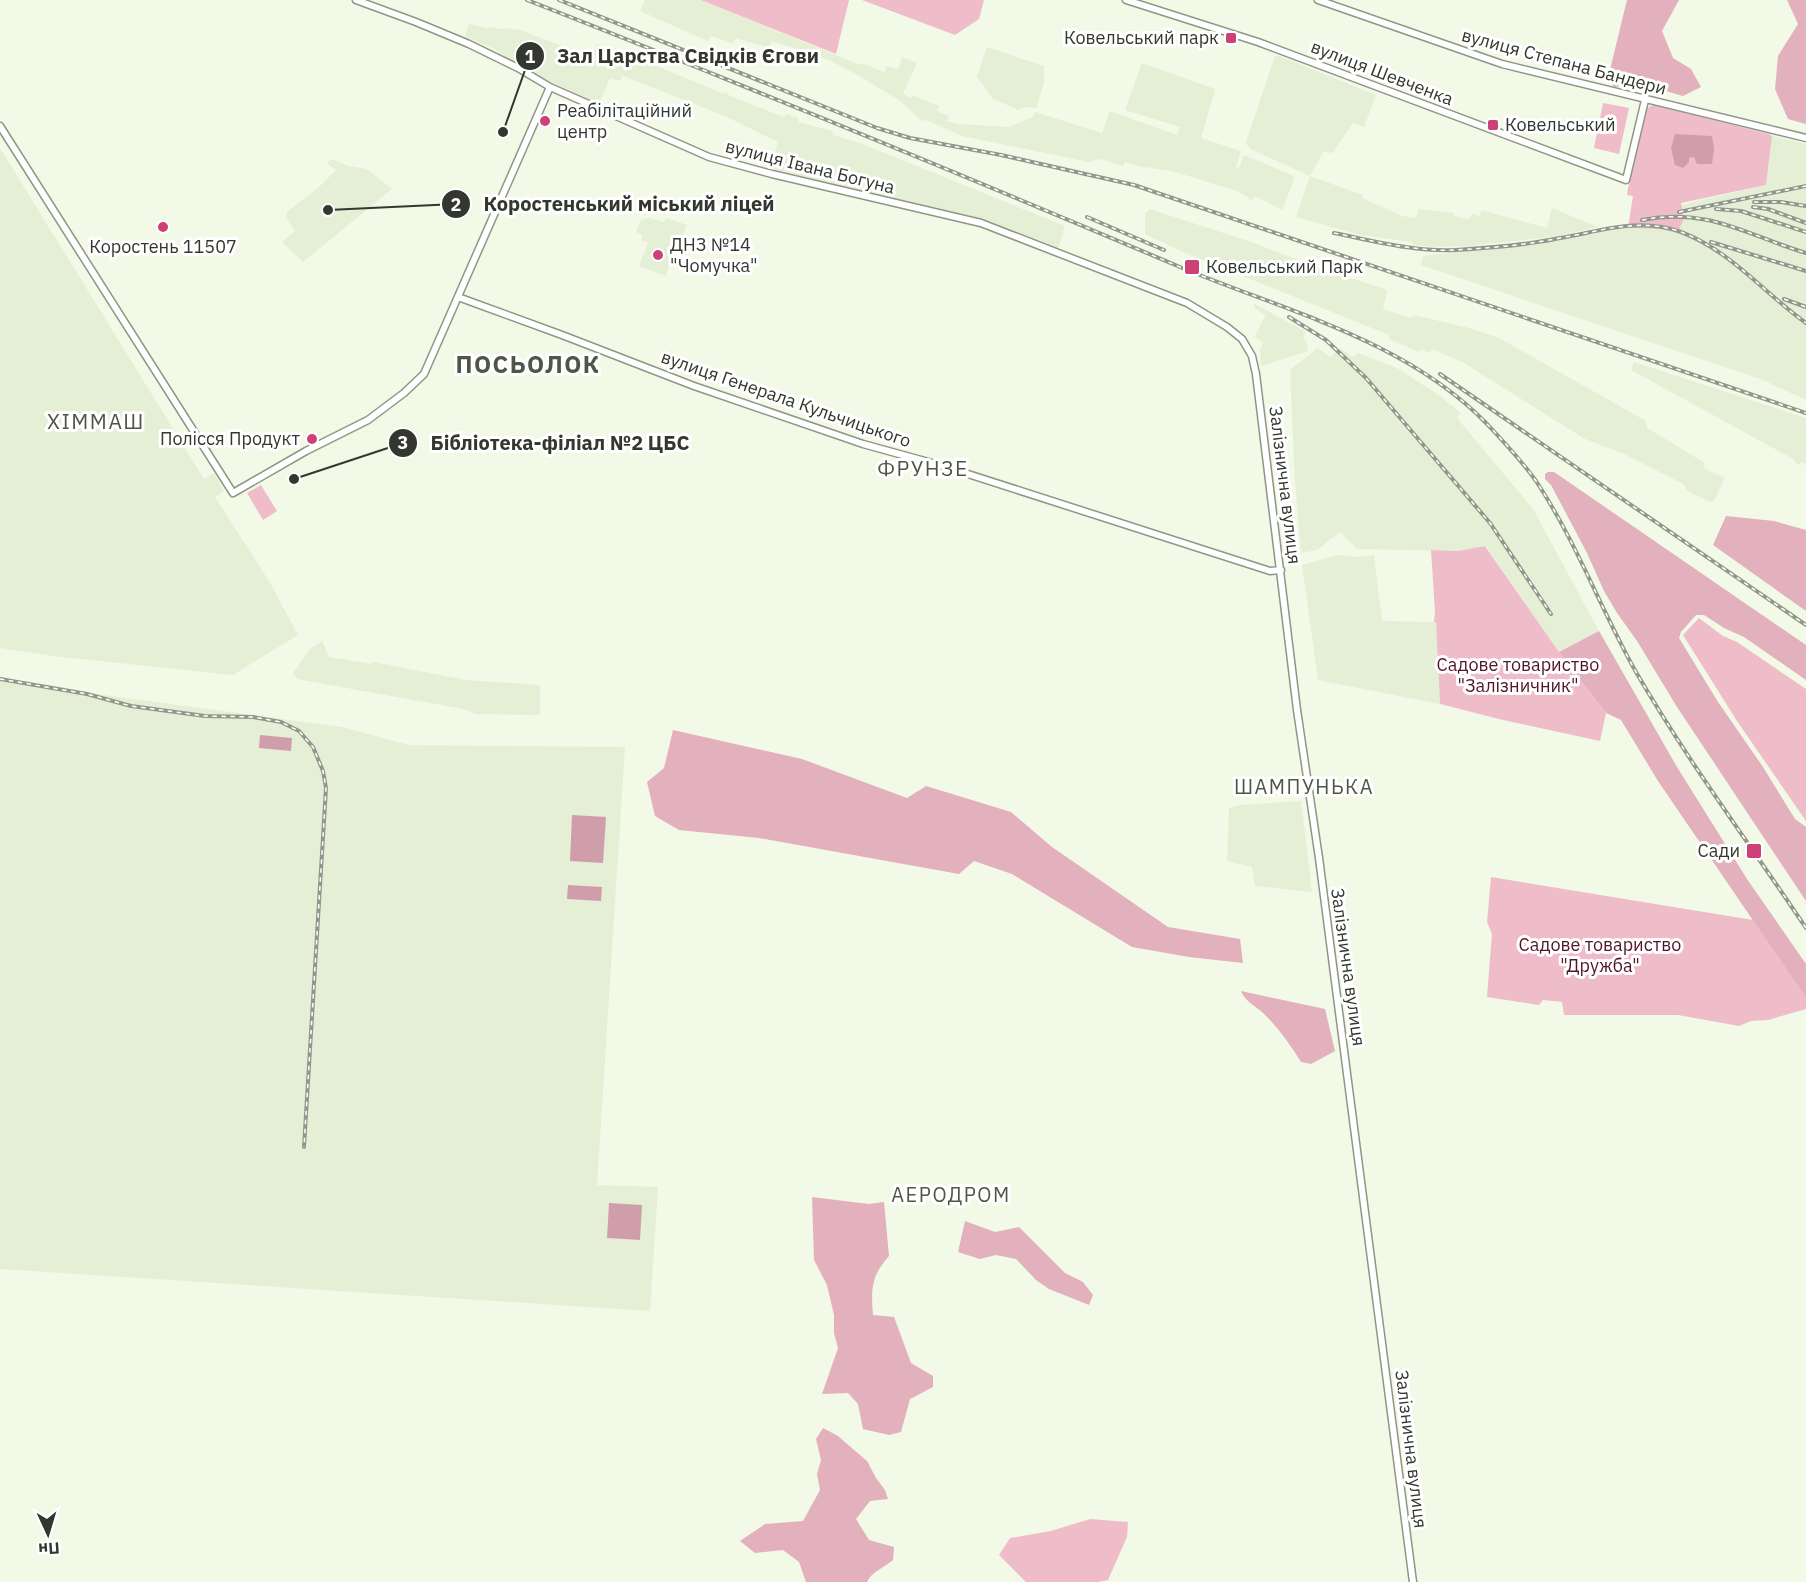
<svg xmlns="http://www.w3.org/2000/svg" width="1806" height="1582" viewBox="0 0 1806 1582" font-family="'IBM Plex Sans',sans-serif">
<style>
.built{fill:#e5efd5}
.green{fill:#efbdca}
.forest{fill:#e3b0bd}
.water{fill:#d09eab}
.lines{fill:none;stroke-linecap:round;stroke-linejoin:round}
.secondary-casing{stroke:#8f9685;stroke-width:9}
.secondary{stroke:#fff;stroke-width:6}
.rail-casing{stroke:#92978a;stroke-width:4}
.rail{stroke:#fff;stroke-width:1.5;stroke-dasharray:4.5;stroke-linecap:butt}
.poi-dot{fill:#cd4176;stroke:#fff;stroke-width:2}
.labels{text-anchor:middle;stroke-width:6;stroke-linejoin:round;paint-order:stroke}
.poi-label{font-size:18px;fill:#343730;stroke:#fff;text-anchor:start}
.street-label{font-size:18px;fill:#343730;stroke:#fff}
.park-label{font-size:18px;fill:#51162c;stroke:#fff}
.neighbourhood-label{font-size:20px;letter-spacing:1.5px;fill:#505647;stroke:#fff}
.quarter-label{font-size:21px;letter-spacing:1.5px;fill:#505647;stroke:#fff}
.district-label{font-size:24px;font-weight:bold;letter-spacing:1.5px;fill:#505647;stroke:#fff}
.leader{fill:none;stroke:#343730;stroke-width:2}
.callout-dot{fill:#343730;stroke:#fff;stroke-width:2}
.mark-label{font-size:18px;text-anchor:middle;font-weight:bold;fill:#fff}
.callout-label{font-size:20px;text-anchor:middle;font-weight:bold;fill:#343730;stroke:#fff;stroke-width:6;stroke-linejoin:round;paint-order:stroke}
</style>
<rect width="100%" height="100%" fill="#f2f9e6"/>
<path class="built" d="M645 0H701L860 65 862 63 884 72 887 66 898 69 902 57 917 63 903 94 911 98 912 95 939 106 937 111 949 116 947 121 959 124 1009 127 1033 117 1035 112 1102 133 1110 111 1177 135 1180 127 1125 110 1142 63 1215 89 1201 138 1241 151 1236 167 1239 168 1244 155 1294 176V180L1282 210 1255 196 1252 200 1237 191 1172 171 1145 167V168L1125 162 1123 166 1100 159 1089 162 962 136 924 119 923 122 899 100 854 73 829 60 772 41 769 48 736 38 733 43 711 36 708 41 640 11Z
M469 24 488 28 489 27 500 29 508 28 514 30 517 29 592 57 597 44 640 59 724 94 726 92 730 96 784 117 787 114 799 118 798 122 832 131 833 135 860 143 1065 226 1058 249 979 218 897 199 896 200 770 168 778 142 725 116 623 76 620 81 610 78 599 104 546 79 545 81 503 57 504 55 492 48 465 36Z
M987 47 1044 66V83L1036 108 1025 107 1018 110 992 98 977 76Z
M1275 56H1279L1376 95 1364 127 1353 123 1333 152 1330 153 1324 151 1310 176 1363 195 1362 198 1402 216 1416 218 1418 209 1454 213V216L1469 219 1473 214 1480 216 1481 210 1547 228 1552 208 1598 227 1559 236 1468 246 1431 247 1414 245 1412 242 1360 235 1296 217 1310 176 1250 149 1246 142Z
M1772 136 1806 144V400L1763 380 1421 265 1423 256 1540 243 1628 228 1660 229 1678 233 1684 218 1681 205 1766 185Z
M0 148 204 479 214 473 224 491 215 497 269 581 298 635 233 675 53 656 0 648Z
M331 159 349 166 367 169 392 189 303 262 282 242 295 231 286 218 287 212 319 187 336 170 327 163Z
M1150 209 1254 243 1348 279H1355L1387 290 1383 309 1411 318 1414 315 1469 328 1499 338 1646 421 1647 428 1705 463 1703 468 1725 478 1713 502 1707 501 1686 490 1685 485 1624 454 1585 439 1464 363 1433 349 1429 353 1422 350 1419 352 1389 339V335L1183 252 1145 234V213Z
M649 218 664 222 666 218 687 225 682 238 678 237 666 276 639 266 648 243 641 240 642 235 636 232 641 220Z
M1255 304 1306 332 1303 339 1306 341 1308 351 1261 366 1260 350 1263 342 1256 338 1255 336 1266 315 1254 308Z
M1318 348 1330 357 1340 348 1352 357 1358 353 1397 368 1440 396 1461 413 1457 418 1533 509 1599 631 1559 652 1486 546 1458 551 1357 549 1340 532 1317 550 1301 553 1295 480 1290 370Z
M1634 362 1806 418V465L1803 462 1798 465 1793 459 1631 370Z
M1337 555 1359 557 1374 555 1382 621 1434 622 1436 625 1440 704 1318 680 1302 565Z
M322 641 329 657 372 664V662L378 663 466 680 540 685V715L476 714 463 709 297 679 293 673 311 648Z
M0 681 342 727 409 745 625 747 597 1185 658 1187 650 1311 0 1269Z
M1301 801 1312 892 1255 886 1252 867 1227 861 1229 808 1240 805Z"/>
<path class="green" d="M701 0H849L836 54Z
M862 0H984L979 19 955 35Z
M1603 103 1629 108 1619 154 1594 148Z
M1653 105 1769 134 1772 136 1766 185 1681 203 1684 218 1678 233 1660 229 1628 228 1633 196 1627 195 1628 188 1646 111 1649 107Z
M261 485 277 511 263 520 247 493Z
M1485 546 1559 652 1606 713 1600 741 1503 720 1440 704 1436 623 1434 622 1435 612 1431 550 1458 551Z
M1699 618 1723 636 1737 642 1806 689V821L1737 721 1683 635Z
M1491 877 1753 920 1806 998V1009L1768 1020 1751 1021 1739 1026 1678 1015H1564L1562 1002 1543 1000 1539 1005 1487 997 1492 934 1487 922Z
M1090 1519 1128 1522 1127 1537 1108 1580 1098 1582H1026L999 1555 1010 1538 1051 1531Z"/>
<path class="forest" d="M1627 0H1679L1662 31 1673 58 1691 69 1701 87 1683 96 1638 83 1614 87 1608 78Z
M1787 0H1806V124L1788 119 1775 89 1778 56 1798 24Z
M1548 472H1554L1806 645V680L1744 637 1724 628 1704 615H1696L1681 632 1679 638 1718 702 1763 767 1795 819 1806 827V901L1677 707 1637 641 1617 613 1604 591 1587 553 1551 485 1545 479V474Z
M1726 516 1774 521 1806 530V611L1713 545Z
M1599 631 1677 767 1747 879 1806 964V998L1658 781 1621 720 1606 713 1559 652Z
M673 730 802 759 907 798 926 786 1011 812 1052 847 1168 927 1240 939 1243 963 1189 957 1132 947 1012 874 974 861 959 874 759 838 679 830 655 816 647 782 664 768Z
M1241 991 1325 1009 1335 1051 1311 1064 1301 1062C1290 1044 1277 1026 1262 1012 1254 1005 1245 1001 1241 991Z
M812 1197 869 1204 884 1202 889 1256C871 1276 871 1289 873 1315L894 1317 911 1363 933 1376V1387L910 1399 901 1432 889 1435 863 1429 858 1404 848 1393 822 1394 838 1348 834 1333V1315L827 1285 814 1260Z
M965 1221 995 1232 1019 1227 1065 1273 1083 1282 1093 1295 1089 1305 1049 1289 1036 1280 1016 1259 996 1255 980 1259 958 1252Z
M823 1428 838 1436 867 1461 876 1478 885 1490 888 1499 870 1501 856 1519 869 1540 894 1547 893 1560C885 1567 871 1572 867 1582H806L799 1562 783 1550 755 1553 740 1541 765 1524 803 1521 820 1490 817 1474 821 1460 816 1439Z"/>
<path class="water" d="M1675 134 1712 136 1714 149 1712 164H1697L1694 157 1689 158V162L1683 168 1675 165 1671 148Z
M260 735 292 738 291 751 259 748Z
M572 815 606 817 603 863 570 861Z
M568 885 602 887 601 901 567 899Z
M609 1203 642 1205 640 1240 607 1238Z"/>
<g class="lines">
<g class="secondary-casing">
<path id="secondary" d="M356 0 416 22 469 44 518 68 550 87 709 157 772 174 981 223 1187 303 1227 327 1242 339 1252 356 1256 374 1297 710 1319 858 1413 1582
M1126 0 1258 42 1626 180 1645 100
M1318 0 1502 64 1806 138
M0 126 233 493 306 451 368 420 404 393 424 374 550 87
M458 297 562 335 694 386 863 444 943 466 1270 571 1281 570"/>
</g>
<use href="#secondary" class="secondary"/>
<g class="rail-casing">
<path id="rail" d="M527 0C746 86 963 175 1180 267 1285 311 1406 340 1487 424 1504 442 1522 461 1536 481 1576 541 1601 610 1636 672 1687 760 1749 843 1806 928
M559 0 877 128 910 138 1001 155 1134 185 1806 413
M1754 202H1781L1806 206
M1753 207 1768 209 1806 223
M1716 209 1741 211 1806 232
M1679 212 1806 186
M1087 217 1164 250
M1642 220C1708 207 1746 235 1806 253
M1334 233C1374 241 1415 252 1456 250 1490 248 1526 245 1560 238 1602 231 1639 217 1681 232 1731 251 1764 293 1806 323
M1711 242 1806 271
M1784 299 1806 307
M1289 317 1326 340 1366 378 1490 523 1551 614
M1440 374 1806 625
M0 679 87 694 131 706 205 716 253 717 281 722 299 731 313 747 323 771 326 788 304 1147"/>
</g>
<use href="#rail" class="rail"/>
</g>
<g class="poi-dot">
<rect x="1225" y="32" width="12" height="12" rx="3"/>
<circle cx="545" cy="121" r="6"/>
<rect x="1487" y="119" width="12" height="12" rx="3"/>
<circle cx="163" cy="227" r="6"/>
<circle cx="658" cy="255" r="6"/>
<rect x="1184" y="259" width="16" height="16" rx="3"/>
<circle cx="312" cy="439" r="6"/>
<rect x="1746" y="843" width="16" height="16" rx="3"/>
</g>
<g class="labels">
<g class="poi-label">
<text x="1219" y="44" text-anchor="end">Ковельський парк</text>
<text x="557" y="117">Реабілітаційний<tspan x="557" dy="21">центр</tspan></text>
<text x="1505" y="131">Ковельський</text>
<text x="670" y="251">ДНЗ №14<tspan x="670" dy="21">"Чомучка"</tspan></text>
<text x="163" y="253" text-anchor="middle">Коростень 11507</text>
<text x="1206" y="273">Ковельський Парк</text>
<text x="300" y="445" text-anchor="end">Полісся Продукт</text>
<text x="1740" y="857" text-anchor="end">Сади</text>
</g>
<g class="street-label">
<text transform="translate(1564 62) rotate(15)" y="6">вулиця Степана Бандери</text>
<text transform="translate(1382 73) rotate(21)" y="6">вулиця Шевченка</text>
<text transform="translate(810 167) rotate(14)" y="6">вулиця Івана Богуна</text>
<text transform="translate(786 399) rotate(19)" y="6">вулиця Генерала Кульчицького</text>
<text transform="translate(1285 485) rotate(83)" y="6">Залізнична вулиця</text>
<text transform="translate(1348 967) rotate(82)" y="6">Залізнична вулиця</text>
<text transform="translate(1411 1449) rotate(83)" y="6">Залізнична вулиця</text>
</g>
<g class="park-label">
<text x="1518" y="671">Садове товариство<tspan x="1518" dy="21">"Залізничник"</tspan></text>
<text x="1600" y="951">Садове товариство<tspan x="1600" dy="21">"Дружба"</tspan></text>
</g>
<g class="neighbourhood-label">
<text x="1304" y="794">ШАМПУНЬКА</text>
<text x="951" y="1202">АЕРОДРОМ</text>
</g>
<g class="quarter-label">
<text x="96" y="429">ХІММАШ</text>
<text x="923" y="476">ФРУНЗЕ</text>
</g>
<g class="district-label">
<text x="528" y="373">ПОСЬОЛОК</text>
</g>
</g>
<path class="leader" d="M503 132L530 56M328 210L456 204M294 479L403 443"/>
<g class="callout-dot">
<circle cx="503" cy="132" r="6"/>
<circle cx="328" cy="210" r="6"/>
<circle cx="294" cy="479" r="6"/>
<circle cx="530" cy="56" r="15"/>
<circle cx="456" cy="204" r="15"/>
<circle cx="403" cy="443" r="15"/>
</g>
<g class="mark-label">
<text x="530" y="63">1</text>
<text x="456" y="211">2</text>
<text x="403" y="449">3</text>
</g>
<g class="callout-label">
<text x="688" y="63">Зал Царства Свідків Єгови</text>
<text x="629" y="211">Коростенський міський ліцей</text>
<text x="560" y="450">Бібліотека-філіал №2 ЦБС</text>
</g>
<g transform="translate(48 1534) rotate(176)" stroke="#ffffff" stroke-width="4.5" paint-order="stroke">
<path d="M0-4.5L10 22L0 15L-10 22Z" fill="#343730"/>
<text y="-9" font-size="16" font-weight="bold" text-anchor="middle" fill="#343730">Пн</text>
</g>
</svg>
